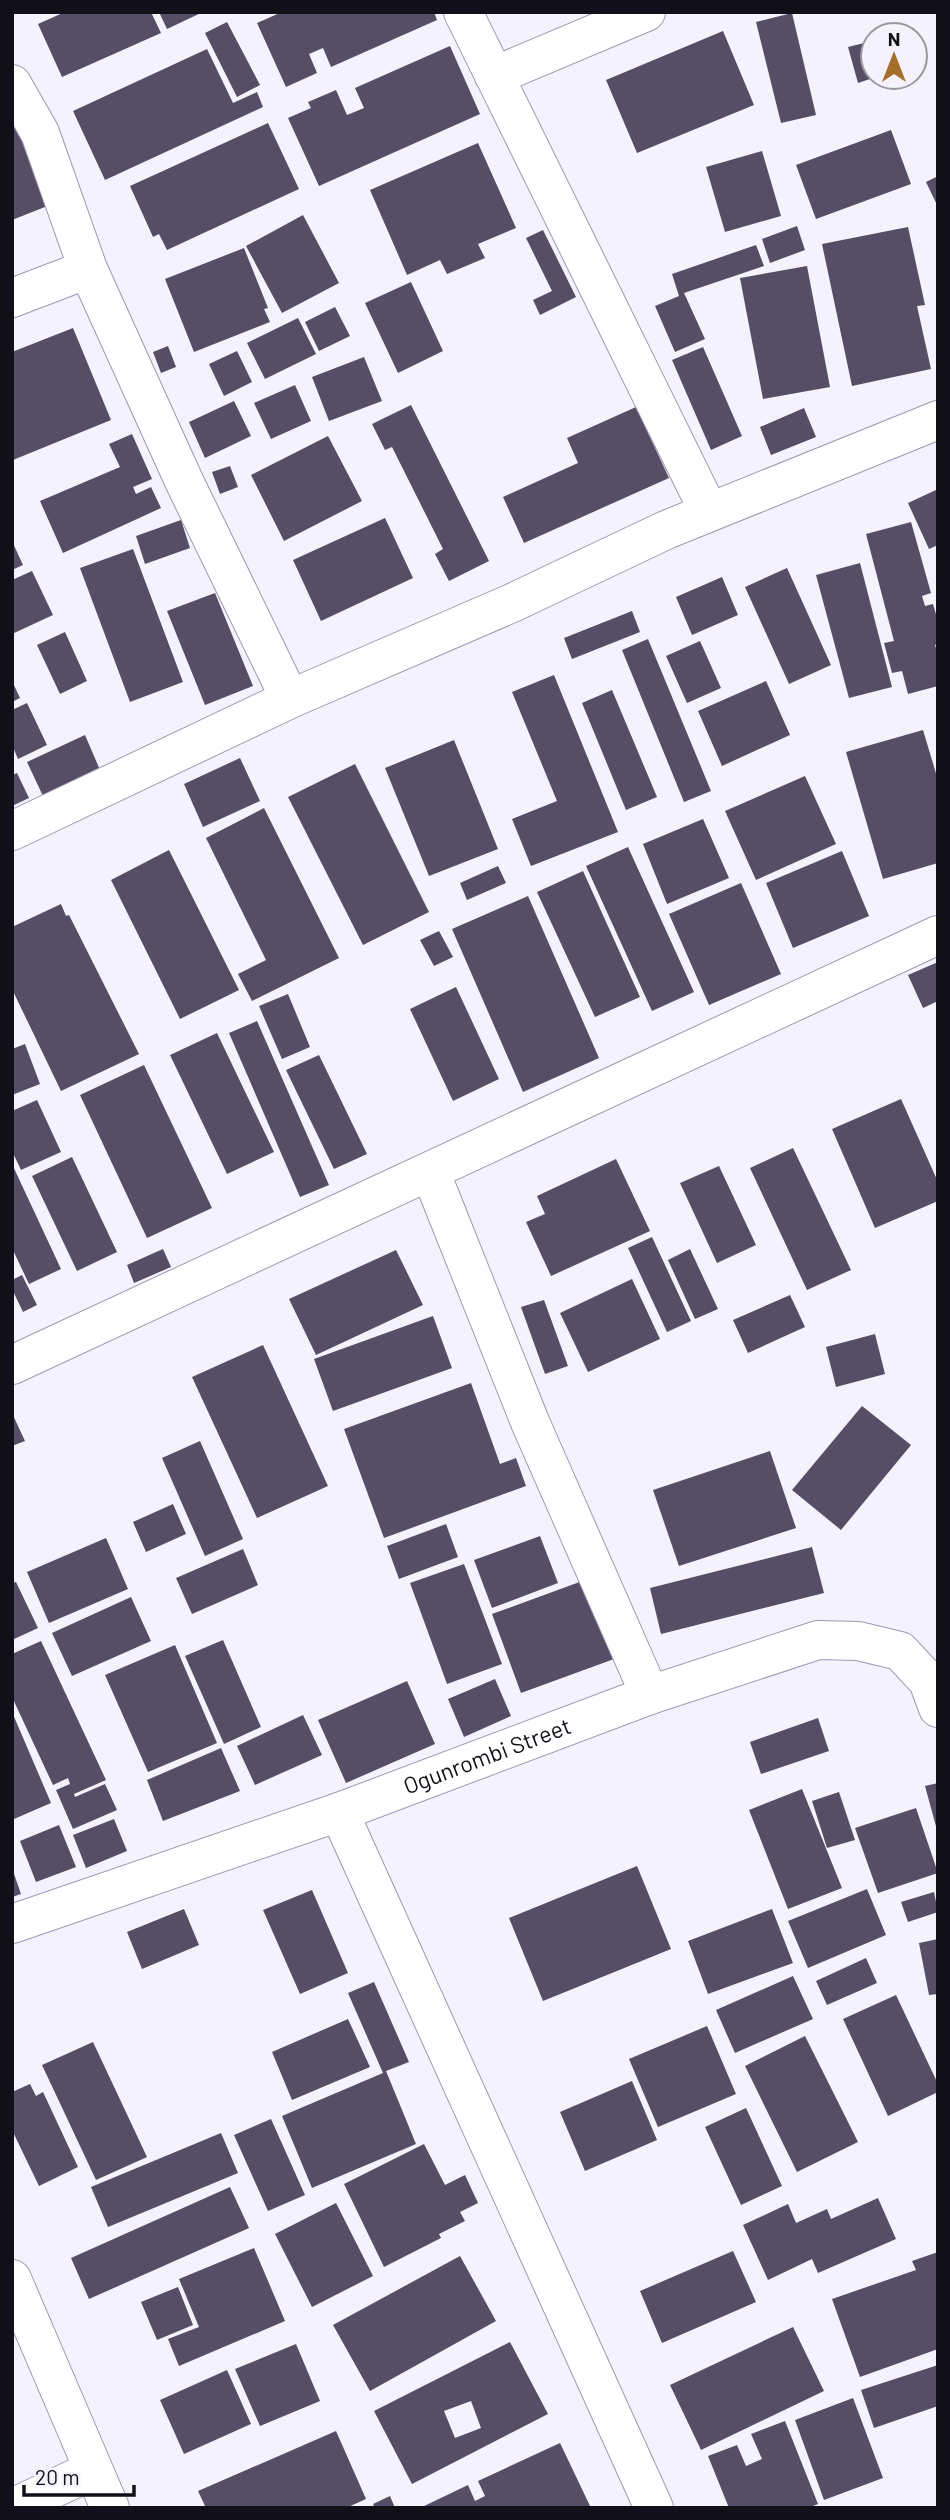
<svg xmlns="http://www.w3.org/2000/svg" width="950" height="2520" viewBox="0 0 950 2520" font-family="Barlow,sans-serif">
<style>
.building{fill:#554e64;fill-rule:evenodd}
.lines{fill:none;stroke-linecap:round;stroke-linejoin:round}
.minor-casing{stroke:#9f98b1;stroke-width:40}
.tertiary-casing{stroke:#9f98b1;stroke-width:40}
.minor{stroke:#fff;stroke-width:38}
.tertiary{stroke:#fff;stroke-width:38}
.labels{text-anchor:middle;stroke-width:7;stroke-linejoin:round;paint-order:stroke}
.street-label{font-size:23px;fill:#110f17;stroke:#f4f2fc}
</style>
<rect width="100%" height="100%" fill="#f4f2fc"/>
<path class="building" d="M65 12H151L161 33 62 77 38 24Z
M159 12H203L167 29Z
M282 12H434L437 20 331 67 323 48 309 54 317 73 286 87 257 23Z
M792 13 816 115 781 123 756 22Z
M227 22 260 85 237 97 205 33Z
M723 31 754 105 637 153 606 80Z
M872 41 873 78 858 83 848 47Z
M450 46 480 114 319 186 288 118 311 108 308 102 336 90 347 115 364 108 355 88Z
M207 49 233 103 257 92 263 107 105 180 73 111Z
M12 113 50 205 12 220Z
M268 123 299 189 167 250 159 234 153 237 130 186Z
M891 130 911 184 816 219 796 165Z
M478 143 516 228 478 244 485 258 447 274 440 260 407 275 370 190Z
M762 151 781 216 725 232 706 167Z
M938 176V207L926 182Z
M303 215 339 283 282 313 246 246Z
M797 226 805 250 770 263 762 239Z
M908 227 925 305 917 306 931 369 852 386 822 244Z
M543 230 576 297 540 315 533 300 552 291 526 238Z
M756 245 764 266 684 293 705 339 675 352 655 306 679 296 672 274Z
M244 248 268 308 264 309 270 322 194 352 165 279Z
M807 266 830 387 763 399 740 278Z
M411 282 443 351 398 373 365 303Z
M335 307 350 336 319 351 305 322Z
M298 318 316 354 265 379 247 343Z
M73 328 111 420 13 460 12 352Z
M168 346 176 367 161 373 153 352Z
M703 347 742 436 711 450 672 360Z
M237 351 252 382 224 396 209 364Z
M364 357 382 401 329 421 312 377Z
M295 385 311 421 271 439 254 403Z
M234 401 251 436 205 458 189 422Z
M411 405 489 561 449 581 435 554 443 549 392 447 385 450 372 424Z
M636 407 669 478 524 543 503 497 578 463 567 438Z
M804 408 816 437 771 455 760 427Z
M132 434 152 479 133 487 136 494 151 487 161 508 63 553 40 501 120 467 109 444Z
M328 436 362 501 284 541 251 475Z
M230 466 238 487 220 494 212 472Z
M938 489V545L929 549 908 503Z
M385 518 413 578 321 621 293 560Z
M181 520 190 548 145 564 136 536Z
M911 522 931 593 922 596 925 606 933 604 938 621V644L935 645 938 654V686L908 694 902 671 892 673 884 643 894 641 866 534Z
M12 541 23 565 12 570Z
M133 549 183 682 130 702 80 568Z
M860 563 892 687 849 698 816 575Z
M787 568 831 665 789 684 745 587Z
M32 571 53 615 12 634V580Z
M722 577 738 615 692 635 676 597Z
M215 593 253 686 205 705 167 611Z
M632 611 640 632 572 659 564 638Z
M65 632 87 681 60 694 37 645Z
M648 639 711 791 684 802 622 650Z
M700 641 721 688 687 703 666 656Z
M554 675 618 832 531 866 512 819 557 801 512 692Z
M12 681 20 698 12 702Z
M766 681 790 735 722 766 698 711Z
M612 690 657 797 626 810 582 703Z
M27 703 47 745 18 759 12 745V710Z
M923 730 938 780V863L883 879 846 752Z
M85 735 100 770 43 796 27 762Z
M454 740 498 849 429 876 385 768Z
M240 758 260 801 203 827 184 784Z
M355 764 429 912 363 945 288 797Z
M17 773 29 798 12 806V775Z
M805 776 836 844 756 880 725 811Z
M264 808 339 958 252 1001 238 974 266 960 206 838Z
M703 819 729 878 667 904 643 844Z
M628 847 694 992 652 1011 586 866Z
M169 850 239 990 180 1019 111 880Z
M842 851 869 916 793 948 766 883Z
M498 866 506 883 467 900 460 883Z
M583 871 640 997 595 1017 537 892Z
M741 883 781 974 709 1005 669 914Z
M528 896 599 1058 523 1092 452 929Z
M61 904 66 916 69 915 139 1054 61 1091 12 989V927Z
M439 931 453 957 434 966 420 940Z
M938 962V1001L923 1008 908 975Z
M456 987 499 1079 453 1101 410 1009Z
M288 994 310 1047 282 1059 259 1006Z
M257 1021 329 1185 300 1197 229 1033Z
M217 1033 274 1152 227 1174 170 1055Z
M25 1044 40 1084 12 1095V1049Z
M319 1055 367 1154 334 1169 286 1070Z
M144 1065 212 1208 147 1238 80 1095Z
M901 1099 938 1182V1201L875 1228 832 1129Z
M37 1100 61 1152 21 1170 12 1151V1111Z
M793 1148 851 1270 807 1290 750 1168Z
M72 1157 117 1252 77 1271 32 1176Z
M616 1159 650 1231 551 1276 526 1222 545 1214 537 1196Z
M12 1164 61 1269 29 1284 12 1248Z
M719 1166 756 1245 717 1263 680 1183Z
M652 1237 691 1321 667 1332 628 1248Z
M163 1249 171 1267 134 1283 127 1265Z
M690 1249 718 1309 695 1319 668 1260Z
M396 1250 423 1305 316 1355 289 1299Z
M22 1275 37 1305 23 1312 12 1289V1280Z
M632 1279 660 1339 588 1372 560 1313Z
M790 1295 805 1327 748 1353 733 1320Z
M544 1300 568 1366 545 1374 521 1307Z
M433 1316 452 1368 333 1411 314 1359Z
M875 1334 885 1374 836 1387 826 1347Z
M263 1345 328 1486 257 1518 192 1377Z
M471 1383 500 1464 516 1458 526 1486 384 1538 344 1429Z
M862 1406 911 1445 841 1530 792 1490Z
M12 1413 25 1441 12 1446Z
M200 1441 243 1539 205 1556 162 1458Z
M770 1451 796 1528 679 1566 653 1490Z
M173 1504 186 1534 146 1552 133 1522Z
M446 1524 458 1557 399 1579 387 1546Z
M540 1536 558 1583 492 1608 474 1560Z
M106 1538 128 1589 49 1623 27 1572Z
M812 1547 824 1593 661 1634 650 1588Z
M243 1549 258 1585 192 1614 176 1578Z
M464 1564 502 1664 447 1684 410 1583Z
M585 1580 614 1659 521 1693 492 1614Z
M16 1582 38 1628 12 1640V1583Z
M131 1597 151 1641 72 1676 52 1633Z
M223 1640 261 1727 224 1744 185 1656Z
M41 1641 106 1780 74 1794 75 1797 105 1784 117 1810 73 1829 56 1790 70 1784 68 1778 53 1785 12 1697V1654Z
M175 1645 217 1743 148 1772 105 1675Z
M495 1679 511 1716 464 1737 448 1699Z
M407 1681 435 1744 346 1783 318 1720Z
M12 1712 51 1803 14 1819 12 1814Z
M303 1715 322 1755 255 1785 237 1746Z
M818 1718 829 1751 761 1774 750 1742Z
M221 1748 240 1791 163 1821 147 1780Z
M938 1783V1830H937L925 1786Z
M802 1789 842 1888 788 1909 749 1810Z
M839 1792 855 1840 827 1848 812 1801Z
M916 1808 938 1873 878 1893 855 1828Z
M114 1819 127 1851 86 1868 73 1835Z
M59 1825 76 1867 36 1882 20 1841Z
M637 1866 671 1949 543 2001 509 1918Z
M12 1868 21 1894 12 1897Z
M867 1889 886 1935 808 1968 788 1921Z
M312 1890 348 1973 300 1994 263 1910Z
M934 1892 938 1912 908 1922 901 1902Z
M184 1909 199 1945 142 1969 127 1932Z
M772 1909 793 1963 708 1994 688 1941Z
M938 1939V1994L929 1995 919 1943Z
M866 1958 877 1983 827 2005 816 1981Z
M793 1976 813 2019 735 2053 716 2010Z
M374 1982 409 2062 386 2071 416 2144 312 2188 282 2116 383 2073 348 1993Z
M896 1995 938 2084V2092L888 2116 843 2019Z
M348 2019 370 2067 292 2100 272 2052Z
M707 2026 736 2094 658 2127 629 2059Z
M805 2036 858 2142 797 2172 745 2066Z
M93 2042 147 2157 96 2180 42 2065Z
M632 2081 657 2140 585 2171 560 2112Z
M30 2084 36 2096 43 2092 78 2167 39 2186 12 2130V2092Z
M746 2108 782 2186 741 2205 705 2127Z
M271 2119 305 2195 268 2211 234 2135Z
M221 2133 238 2173 108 2227 91 2187Z
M424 2144 445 2185 465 2175 478 2203 460 2212 465 2221 439 2234 441 2238 384 2267 344 2184Z
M230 2187 249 2228 89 2299 71 2258Z
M878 2198 896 2239 818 2273 812 2259 768 2280 743 2225 788 2204 796 2223 827 2209 831 2219Z
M336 2203 373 2276 312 2307 275 2234Z
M254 2248 285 2321 179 2366 168 2339 199 2327 179 2279Z
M733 2251 756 2302 662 2343 640 2291Z
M938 2252V2349L860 2377 832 2299 916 2270 912 2261Z
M460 2256 496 2321 370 2391 333 2325Z
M178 2287 193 2325 157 2340 141 2302Z
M793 2327 824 2391 701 2450 670 2385Z
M510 2342 548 2414 412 2484 374 2411ZM471 2401 481 2428 455 2438 444 2411Z
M296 2344 320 2401 260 2426 235 2369Z
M938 2365V2406L874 2428 861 2390Z
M227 2370 251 2424 184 2454 160 2400Z
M853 2398 883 2478 824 2500 795 2420Z
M785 2421 818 2504 808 2508H729L708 2456 737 2445 746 2466 762 2459 751 2434Z
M336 2431 366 2499 346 2508H206L198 2491Z
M560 2443 591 2508H420L468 2485 475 2501 485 2496 478 2481Z
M390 2496 395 2508H375L373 2504Z"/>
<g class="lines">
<g class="minor-casing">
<path id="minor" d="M463 12 709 512
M494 76 646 12
M12 84 40 133 88 269 184 481 290 699
M12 298 88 269
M12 831 290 699 512 603 666 530 938 420
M430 1171 530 1422 650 1695
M12 1365 938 935
M339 1812 654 2508
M12 2279 110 2508
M12 2508 93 2470"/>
</g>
<g class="tertiary-casing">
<g id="tertiary">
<path id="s1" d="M12 1924 339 1812 650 1695 818 1640 858 1641 900 1651 928 1681 938 1708"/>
</g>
</g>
<use href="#minor" class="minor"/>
<use href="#tertiary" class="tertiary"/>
</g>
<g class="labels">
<g class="street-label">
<text dy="8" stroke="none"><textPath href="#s1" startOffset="504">Ogunrombi Street</textPath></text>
</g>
</g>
<rect width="950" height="2520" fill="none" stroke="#110f17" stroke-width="28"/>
<g transform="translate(894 56)"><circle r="33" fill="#f4f2fc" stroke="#9997a0" stroke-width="2"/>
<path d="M0-5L12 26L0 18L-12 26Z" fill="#a56d2a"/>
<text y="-10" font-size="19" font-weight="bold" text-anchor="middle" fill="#110f17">N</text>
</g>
<path d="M24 2485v10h110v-10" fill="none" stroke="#110f17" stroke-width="3.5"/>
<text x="35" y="2485" font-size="21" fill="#110f17" stroke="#f4f2fc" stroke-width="5" paint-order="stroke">20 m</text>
</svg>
